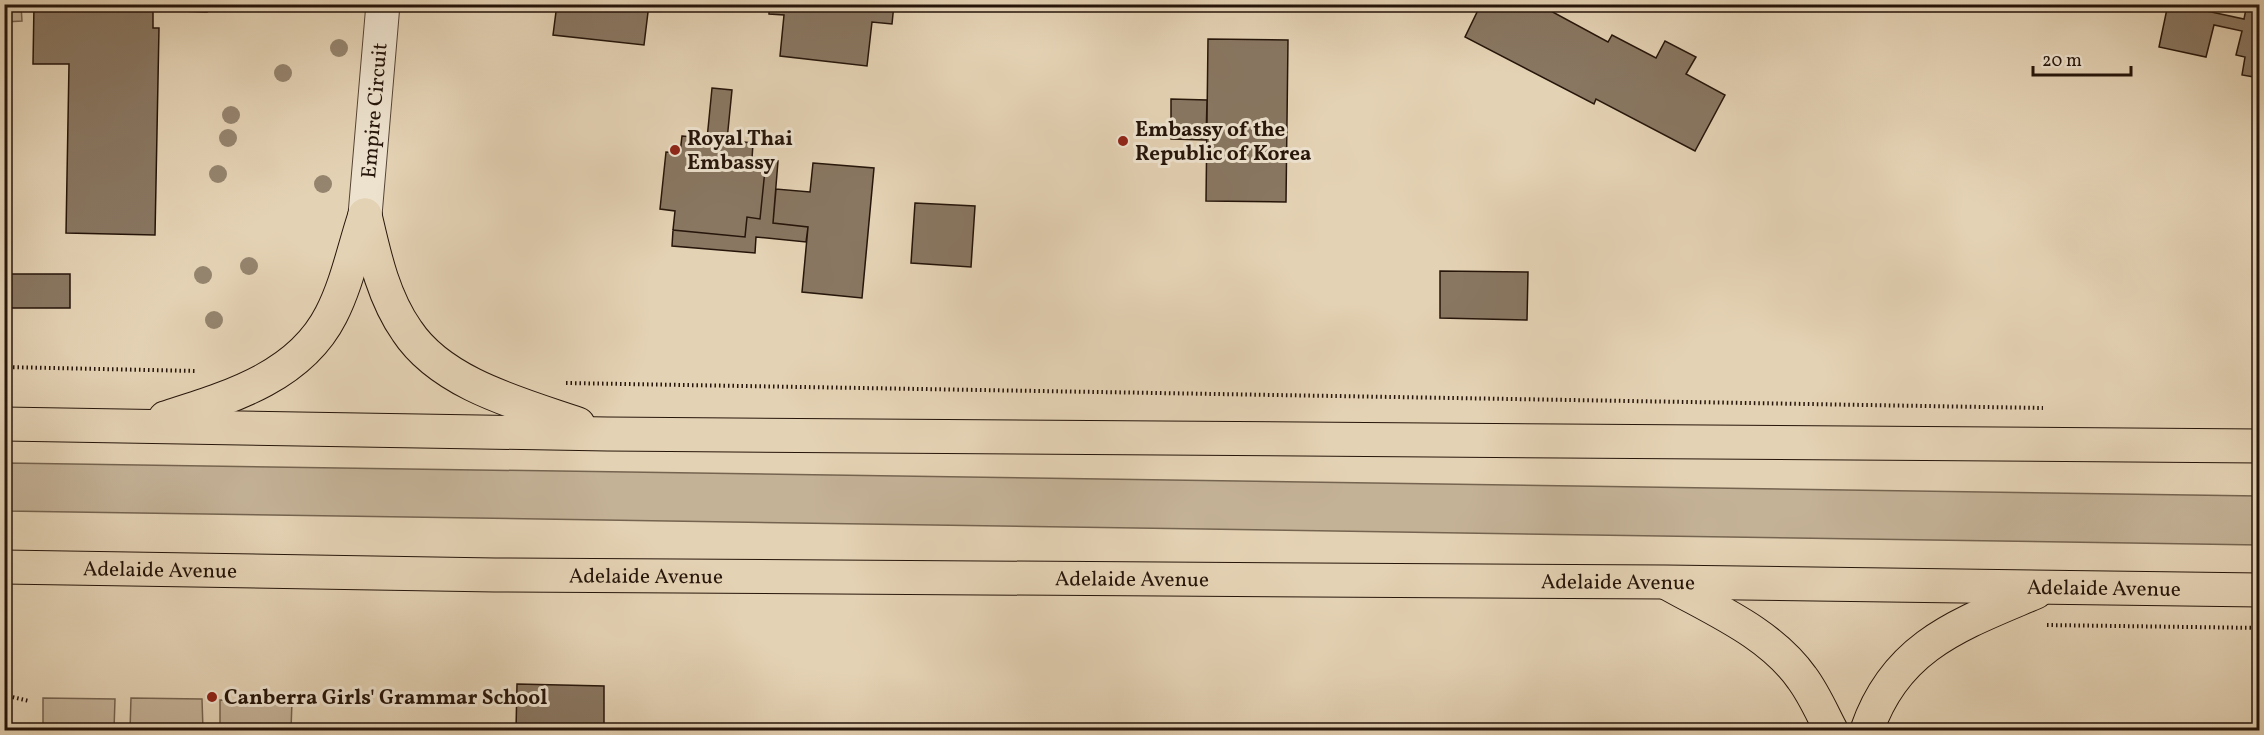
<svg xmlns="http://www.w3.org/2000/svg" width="2264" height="735" viewBox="0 0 2264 735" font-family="Vollkorn,serif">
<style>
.green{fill:#c4b297;stroke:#756450;stroke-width:1.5}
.building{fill:#897762;stroke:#26150a;stroke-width:1.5}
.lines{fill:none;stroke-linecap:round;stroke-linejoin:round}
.minor-casing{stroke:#564434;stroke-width:35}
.highway-casing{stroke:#26150a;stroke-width:35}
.path{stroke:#26150a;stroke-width:4;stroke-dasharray:1.5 3;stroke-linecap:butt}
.minor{stroke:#ede2ce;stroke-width:33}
.highway{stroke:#e4d2b4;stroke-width:33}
.tree{fill:#95846e}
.poi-dot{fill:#8f2418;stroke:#ede2ce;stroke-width:2}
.labels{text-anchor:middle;stroke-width:6;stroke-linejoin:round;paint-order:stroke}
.street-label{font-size:21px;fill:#26150a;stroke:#ede2ce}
.poi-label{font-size:21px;font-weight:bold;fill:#26150a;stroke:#ede2ce;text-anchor:start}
</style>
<rect width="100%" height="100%" fill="#e4d2b4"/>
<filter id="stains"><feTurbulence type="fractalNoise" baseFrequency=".00333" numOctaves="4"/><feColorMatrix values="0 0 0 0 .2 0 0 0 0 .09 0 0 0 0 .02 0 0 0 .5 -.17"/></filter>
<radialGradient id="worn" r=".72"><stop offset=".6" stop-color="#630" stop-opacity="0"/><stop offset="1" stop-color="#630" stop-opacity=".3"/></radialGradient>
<path class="green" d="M4 5H21L22 21 5 22Z
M5 463 2259 496 2260 545 5 511Z
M43 698 115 699 114 730H43Z
M131 698 202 699 203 730H130Z
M220 700 292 701 291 730H220Z"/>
<path class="building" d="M34 4H208L207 12 153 10V28H159L155 235 66 233 69 64H33Z
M557 4H649L644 45 553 35Z
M769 4H894L892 24 872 22 867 66 780 56 784 15 769 14Z
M1233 4H1339L1338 7Z
M1481 4H1538L1608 42 1612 35 1656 58 1665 41 1696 57 1686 74 1725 95 1695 151 1596 99 1594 104 1465 37Z
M2168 4H2189L2188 7 2244 19 2247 4H2260V78L2242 75 2245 57 2236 55 2242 31 2214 25 2206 57 2159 47Z
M1208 39 1288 40 1286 202 1206 201Z
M712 88 732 90 727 140 707 139Z
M1171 99 1207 100 1206 140 1171 139Z
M682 136 753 143 752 159 766 160 760 219 747 217 745 237 673 230 675 211 660 209 666 152 680 153Z
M766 160 778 161 773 223 808 227 806 242 756 237 755 253 672 246 673 230 745 237 747 217 760 219Z
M813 163 874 168 862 298 802 292 808 227 773 223 776 189 810 192Z
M915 203 975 206 971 267 911 263Z
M1440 271 1528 272 1527 320 1440 318Z
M4 274H70V308H4Z
M517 684 604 686V730H516Z"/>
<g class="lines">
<g class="minor-casing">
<g id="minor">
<path id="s1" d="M365 215 383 4"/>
</g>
</g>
<g class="highway-casing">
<g id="highway">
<path d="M365 215C374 254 383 297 407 331 442 384 520 404 578 424"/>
<path d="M165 418C227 398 299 378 331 315 347 284 354 248 365 215"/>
<path d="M4 424 607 434 2260 446"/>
<path id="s2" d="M4 567 495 575 1666 582 2260 590"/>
<path d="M1667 583C1715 610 1770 633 1802 678 1814 694 1822 713 1831 730"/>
<path d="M1867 730C1896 645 1961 624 2036 592"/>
</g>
</g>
<path class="path" d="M4 367 196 371
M566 383 2043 408
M2047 625 2260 628
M4 695 29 701"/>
<use href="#minor" class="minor"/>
<use href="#highway" class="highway"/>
</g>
<g class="tree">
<circle cx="339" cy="48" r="9"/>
<circle cx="283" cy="73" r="9"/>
<circle cx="231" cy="115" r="9"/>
<circle cx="228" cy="138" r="9"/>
<circle cx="218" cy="174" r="9"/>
<circle cx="323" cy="184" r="9"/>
<circle cx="249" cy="266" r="9"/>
<circle cx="203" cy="275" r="9"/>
<circle cx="214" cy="320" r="9"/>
</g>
<g class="poi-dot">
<circle cx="1123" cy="141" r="6"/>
<circle cx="675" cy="150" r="6"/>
<circle cx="212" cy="697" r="6"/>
</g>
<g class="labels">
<g class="street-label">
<text dy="7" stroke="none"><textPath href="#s1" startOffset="105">Empire Circuit</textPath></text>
<text dy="7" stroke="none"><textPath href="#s2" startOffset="156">Adelaide Avenue</textPath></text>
<text dy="7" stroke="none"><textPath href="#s2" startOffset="642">Adelaide Avenue</textPath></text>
<text dy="7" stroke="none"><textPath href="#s2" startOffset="1128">Adelaide Avenue</textPath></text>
<text dy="7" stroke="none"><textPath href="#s2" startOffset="1614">Adelaide Avenue</textPath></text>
<text dy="7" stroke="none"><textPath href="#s2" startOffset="2100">Adelaide Avenue</textPath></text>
</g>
<g class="poi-label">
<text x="1135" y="136">Embassy of the<tspan x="1135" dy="24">Republic of Korea</tspan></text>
<text x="687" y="145">Royal Thai<tspan x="687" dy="24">Embassy</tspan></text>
<text x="224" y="704">Canberra Girls' Grammar School</text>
</g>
</g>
<rect width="2264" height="735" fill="none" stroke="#e4d2b4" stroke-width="24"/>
<rect x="6" y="6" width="2252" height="723" fill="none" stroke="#26150a" stroke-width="3"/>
<rect x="12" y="12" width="2240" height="711" fill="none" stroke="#26150a" stroke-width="1.5"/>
<path d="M2033 66v9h98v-9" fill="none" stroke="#26150a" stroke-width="3"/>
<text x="2042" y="66" font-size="18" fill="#26150a" stroke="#ede2ce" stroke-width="4.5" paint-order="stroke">20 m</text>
<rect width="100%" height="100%" filter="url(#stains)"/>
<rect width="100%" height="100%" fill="url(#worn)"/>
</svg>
